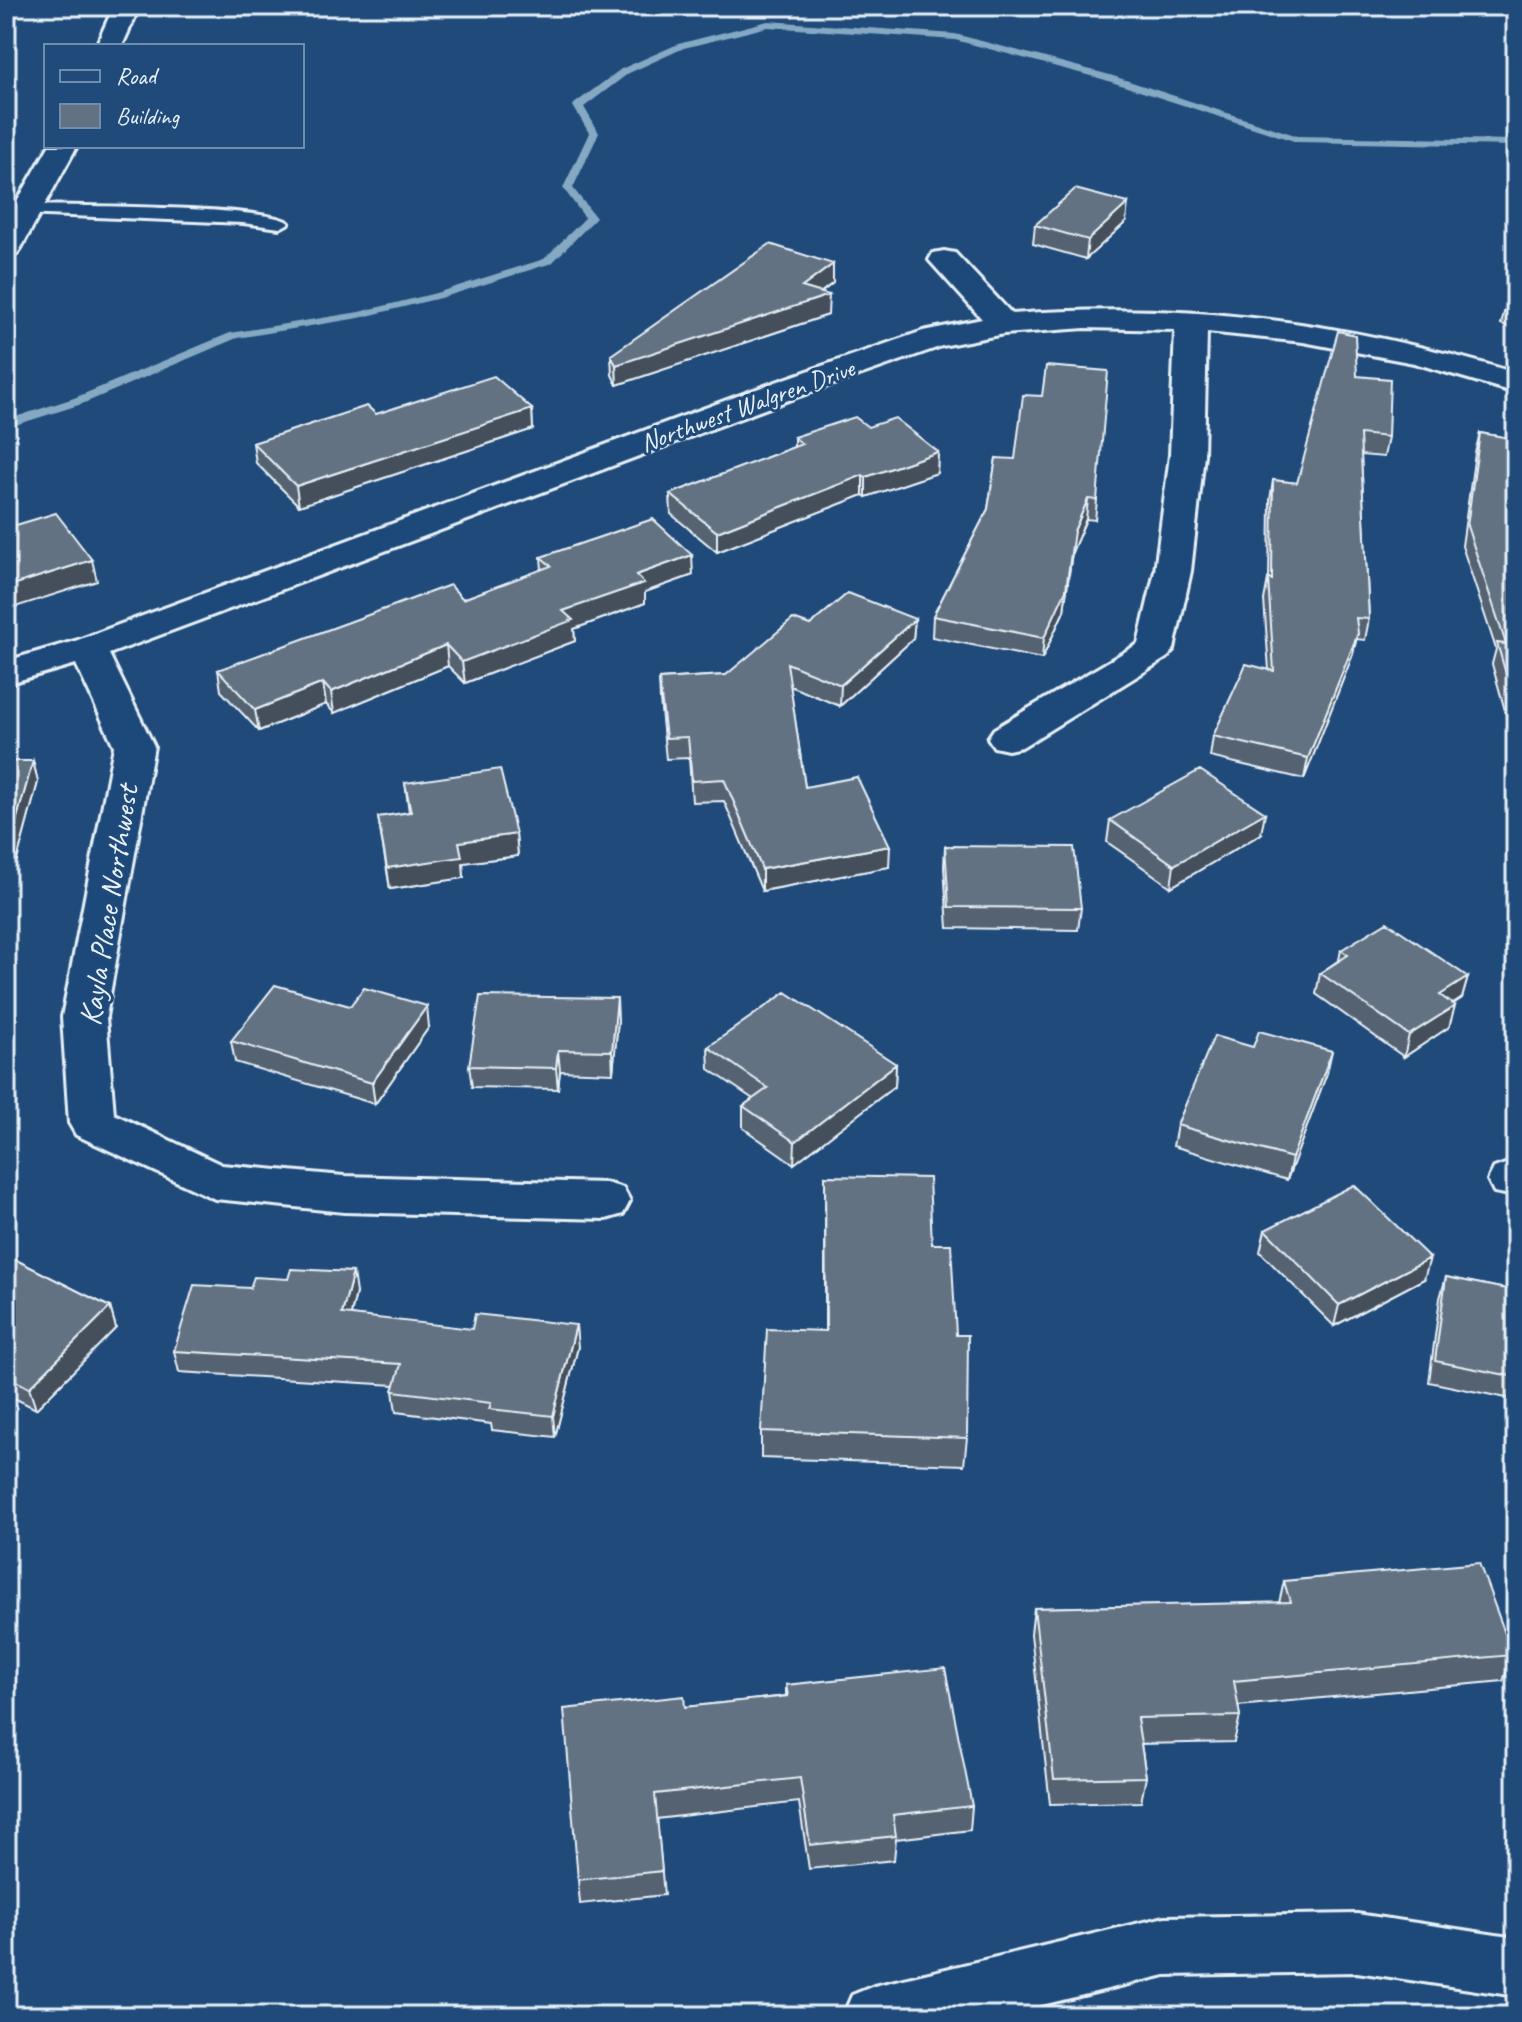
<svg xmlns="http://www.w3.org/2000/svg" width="1522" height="2022" viewBox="0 0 1522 2022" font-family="Caveat,sans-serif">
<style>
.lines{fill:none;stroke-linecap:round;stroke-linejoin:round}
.stream{fill:#85a9c3;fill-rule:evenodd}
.service-casing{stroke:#e8f1f8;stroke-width:6}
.minor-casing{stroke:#e8f1f8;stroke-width:6}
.service{fill:#1f4a7a;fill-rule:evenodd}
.minor{fill:#1f4a7a;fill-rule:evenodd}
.wall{fill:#556271;stroke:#e8f1f8;stroke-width:2}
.shaded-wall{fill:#45505c;stroke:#e8f1f8;stroke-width:2}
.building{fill:#637283;stroke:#e8f1f8;stroke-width:2}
.labels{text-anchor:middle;stroke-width:6;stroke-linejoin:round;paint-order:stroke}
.far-street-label{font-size:26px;fill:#e8f1f8;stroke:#1f4a7a}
.street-label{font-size:32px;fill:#e8f1f8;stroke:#1f4a7a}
</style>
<rect width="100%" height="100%" fill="#1f4a7a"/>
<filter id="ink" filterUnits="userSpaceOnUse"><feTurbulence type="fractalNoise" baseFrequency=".0125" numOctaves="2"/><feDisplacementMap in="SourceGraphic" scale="16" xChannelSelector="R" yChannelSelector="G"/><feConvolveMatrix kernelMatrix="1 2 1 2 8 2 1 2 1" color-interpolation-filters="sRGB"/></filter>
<g filter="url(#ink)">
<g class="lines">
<path class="stream" d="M768 21 955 34 1110 75 1298 136 1516 140V146L1297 142 1102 79 955 40 768 27 684 48 629 73 584 107 599 133 573 188 596 218 552 263 444 297 359 318 237 338 82 404 6 428V420L74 398 230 333 359 312 436 293 544 259 585 218 563 188 589 133 573 106 574 104 621 69 678 44Z"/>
<g class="service-casing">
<path id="service" d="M27 205C64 206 272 206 289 223L280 228 243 223 21 214 18 210 21 206Z"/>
</g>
<g class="minor-casing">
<path id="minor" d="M114 6H140L122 46H96Z
M49 146H77L21 248 17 254 6 257V221Z
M944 251 955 253 1012 314C1189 301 1347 322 1516 373V393L1414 363 1303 342 1207 332 1204 455 1191 571 1174 649 1168 657 1022 747 1008 750 994 747 988 738 994 729 1138 644 1155 571 1170 455 1175 330 1085 328 1004 334 942 346 794 398 109 654 154 746 106 1017 114 1114 222 1165 344 1176 606 1183 623 1188 630 1201 623 1214 606 1219 344 1212 215 1199 76 1135 69 1123 62 1017 114 746 76 664 6 684V661L75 641 770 384 923 331 982 319 929 260 933 253Z
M1516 1160V1196L1494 1192 1488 1180 1494 1168Z
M1357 1914 1516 1938V1996L1357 1972 1165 1975 997 2016H843L852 1995 874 1986 1165 1917Z"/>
</g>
<use href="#service" class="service"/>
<use href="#minor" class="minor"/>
</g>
<path class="wall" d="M1126 222 1086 259 1033 244 1035 225Z
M833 283 821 293 828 315 617 385 612 375 611 355Z
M1516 293V329L1501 324 1506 305Z
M1357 376 1388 437 1384 457 1361 455 1369 619 1365 640 1356 639 1353 654 1304 779 1210 757 1213 736 1269 670 1264 600 1268 579 1269 580 1270 500 1273 480 1297 483Z
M532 409 533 429 299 506 256 463 253 443 376 414Z
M868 427 938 452 937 473 866 497 863 495 717 552 671 514 670 494 794 447V437Z
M1480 433 1516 439V739H1513L1492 664 1496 649 1462 546 1475 453Z
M996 458 1097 500 1095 520 1086 519 1072 552 1064 611 1042 659 932 637 933 616 988 509Z
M541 557 693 575 645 592V603L574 629 575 641 465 683 448 666 334 713 326 704 259 731 221 691 218 670 463 599 542 570Z
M915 619 913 639 840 706 790 686 805 787 889 867 762 891 724 801 692 802 689 758 666 759 660 700 659 679 726 675 810 625Z
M6 761H33L38 782 17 860H8L6 865Z
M405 783 516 834 518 856 463 863 464 878 390 889 378 817 409 812Z
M1110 820 1261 834 1171 887 1107 842Z
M945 846 1081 908 1078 930 948 928 944 867Z
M1341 950 1468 977 1462 998 1453 1004 1449 1027 1404 1057 1316 994 1320 973 1339 960Z
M350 1006 429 1027 375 1104 235 1062 231 1041Z
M618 1020 613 1073 560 1071 558 1089 472 1087 469 1066Z
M708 1047 896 1064 895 1086 794 1164 743 1128V1106L753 1099 709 1069Z
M1327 1073 1287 1180 1173 1146 1177 1125Z
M825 1176 932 1244 956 1335 967 1438 964 1465 761 1458V1431L825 1331Z
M1265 1230 1424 1279 1334 1326 1260 1252Z
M6 1255 110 1307 116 1328 36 1409 6 1394Z
M1446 1277 1516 1291V1400L1429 1382 1440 1298Z
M356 1293 351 1315 578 1347 555 1437 492 1430 491 1424 396 1412 393 1391 395 1385 179 1372 174 1351Z
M1284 1581 1513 1655 1503 1681 1238 1706 1240 1716 1234 1742 1141 1744 1146 1777 1141 1802 1050 1804 1031 1634 1034 1608 1279 1603Z
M786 1685 972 1806 970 1830 896 1839 894 1860 809 1869 799 1802 657 1819 664 1895 580 1904 578 1880 685 1707 786 1696Z"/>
<path class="shaded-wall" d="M1128 203 1126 222 1086 259 1088 240Z
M833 264V283L808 302 829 295 828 315 617 385 616 365 802 287Z
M532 409 533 429 299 506 296 486Z
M938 452 937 473 866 497V477Z
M863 475V495L717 552V532Z
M1088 499 1086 519 1072 552 1064 611 1042 659 1044 638 1074 531Z
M692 555 693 575 645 592V603L574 629 575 641 465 683 462 662 636 575Z
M92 560 97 581 6 610V587Z
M915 619 913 639 840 706 841 685Z
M1358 633 1353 654 1304 779 1308 758Z
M446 645 448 666 334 713 331 692Z
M323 683 326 704 259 731 255 710Z
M33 761 38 782 17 860 11 839Z
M1265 813 1261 834 1171 887 1174 865Z
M516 834 518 856 463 863 464 878 390 889 387 868 459 842Z
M890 846 889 867 762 891V869Z
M1468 977 1462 998 1434 1017 1440 995Z
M617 998 618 1020 613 1073 612 1051Z
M427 1006 429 1027 375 1104 372 1083Z
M1455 1006 1449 1027 1404 1057 1409 1035Z
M558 1050 560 1071 558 1089 556 1068Z
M1332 1051 1327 1073 1287 1180 1292 1158Z
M896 1064 895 1086 794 1164 795 1142Z
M7 1218 14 1239 6 1245V1219Z
M1430 1258 1424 1279 1334 1326 1339 1305Z
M353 1272 356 1293 346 1335 342 1314Z
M110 1307 116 1328 36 1409 29 1388Z
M576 1325 578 1347 555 1437 553 1416Z"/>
<path class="building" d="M1075 189 1128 203 1088 240 1035 225Z
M770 244 833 264 802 287 829 295 616 365 611 355Z
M1516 293V308L1506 305Z
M1338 331 1355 335 1357 376 1390 379 1388 437 1360 434 1369 619 1356 618 1358 633 1308 758 1213 736 1246 664 1274 671 1268 579 1272 580 1273 480 1297 483Z
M1046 366 1108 371 1097 500 1088 499 1074 531 1066 590 1044 638 933 616 988 509 996 458 1015 459 1023 395 1042 396Z
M494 376 532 409 296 486 253 443 367 406 376 414Z
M855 417 868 427 895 418 938 452 866 477 863 475 717 532 670 494 802 444 794 437Z
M1480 433 1516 439V708L1497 643 1506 644 1467 526Z
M56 513 92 560 6 587V528Z
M653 519 692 555 636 575 644 583 563 611 573 620 462 662 446 645 331 692 323 683 255 710 218 670 450 585 463 599 551 566 541 557Z
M848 593 915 619 841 685 787 663 805 787 857 777 890 846 762 869 724 779 692 781 688 737 666 738 659 679 726 675 793 619 810 625Z
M6 761H33L11 839H6Z
M500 769 516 834 459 842 462 857 387 868 378 817 411 812 405 783Z
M1200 770 1265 813 1174 865 1110 820Z
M945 846 1074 847 1081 908 949 907Z
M1387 922 1468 977 1440 995 1455 1006 1409 1035 1320 973 1348 955 1341 950Z
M275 985 350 1006 364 988 427 1006 372 1083 231 1041Z
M786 992 896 1064 795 1142 743 1106 768 1088 708 1047Z
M480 996 617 998 612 1051 558 1050 556 1068 469 1066Z
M1259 1031 1332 1051 1292 1158 1177 1125 1214 1036 1253 1047Z
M825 1176 929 1178 932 1244H951L956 1335H968L967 1438 761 1431 767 1329 826 1331Z
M1354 1185 1430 1258 1339 1305 1265 1230Z
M6 1255 110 1307 29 1388 6 1376Z
M291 1269 353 1272 342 1314 472 1329 475 1314 576 1325 553 1416 489 1409 491 1403 393 1391 401 1364 174 1351 194 1285 250 1288 254 1277 288 1279Z
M1446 1277 1516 1291V1377L1435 1361Z
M1479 1563 1513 1655 1234 1681 1240 1716 1137 1718 1146 1777 1054 1779 1034 1608 1290 1602 1284 1581Z
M945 1668 972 1806 893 1815 896 1836 810 1845 800 1778 655 1794 662 1871 578 1880 564 1709 684 1696 685 1707 788 1696 786 1685Z"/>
</g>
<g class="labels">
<g class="far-street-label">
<text transform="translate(747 405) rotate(-20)" y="9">Northwest Walgren Drive</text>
</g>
<g class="street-label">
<text transform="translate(108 905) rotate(-81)" y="11">Kayla Place Northwest</text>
</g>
</g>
<rect width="1522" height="2022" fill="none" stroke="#1f4a7a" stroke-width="32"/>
<rect x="16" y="16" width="1490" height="1990" fill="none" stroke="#e8f1f8" stroke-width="3" filter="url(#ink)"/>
<rect x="44" y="44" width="260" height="104" fill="#1f4a7a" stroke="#6f8dac" stroke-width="2"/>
<rect x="60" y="70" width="40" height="12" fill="#1f4a7a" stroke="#6f8dac" stroke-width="2"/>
<text x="116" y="84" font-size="24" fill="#e8f1f8">Road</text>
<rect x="60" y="104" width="40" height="24" fill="#637283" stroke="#6f8dac" stroke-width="2"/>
<text x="116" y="124" font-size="24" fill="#e8f1f8">Building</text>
</svg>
